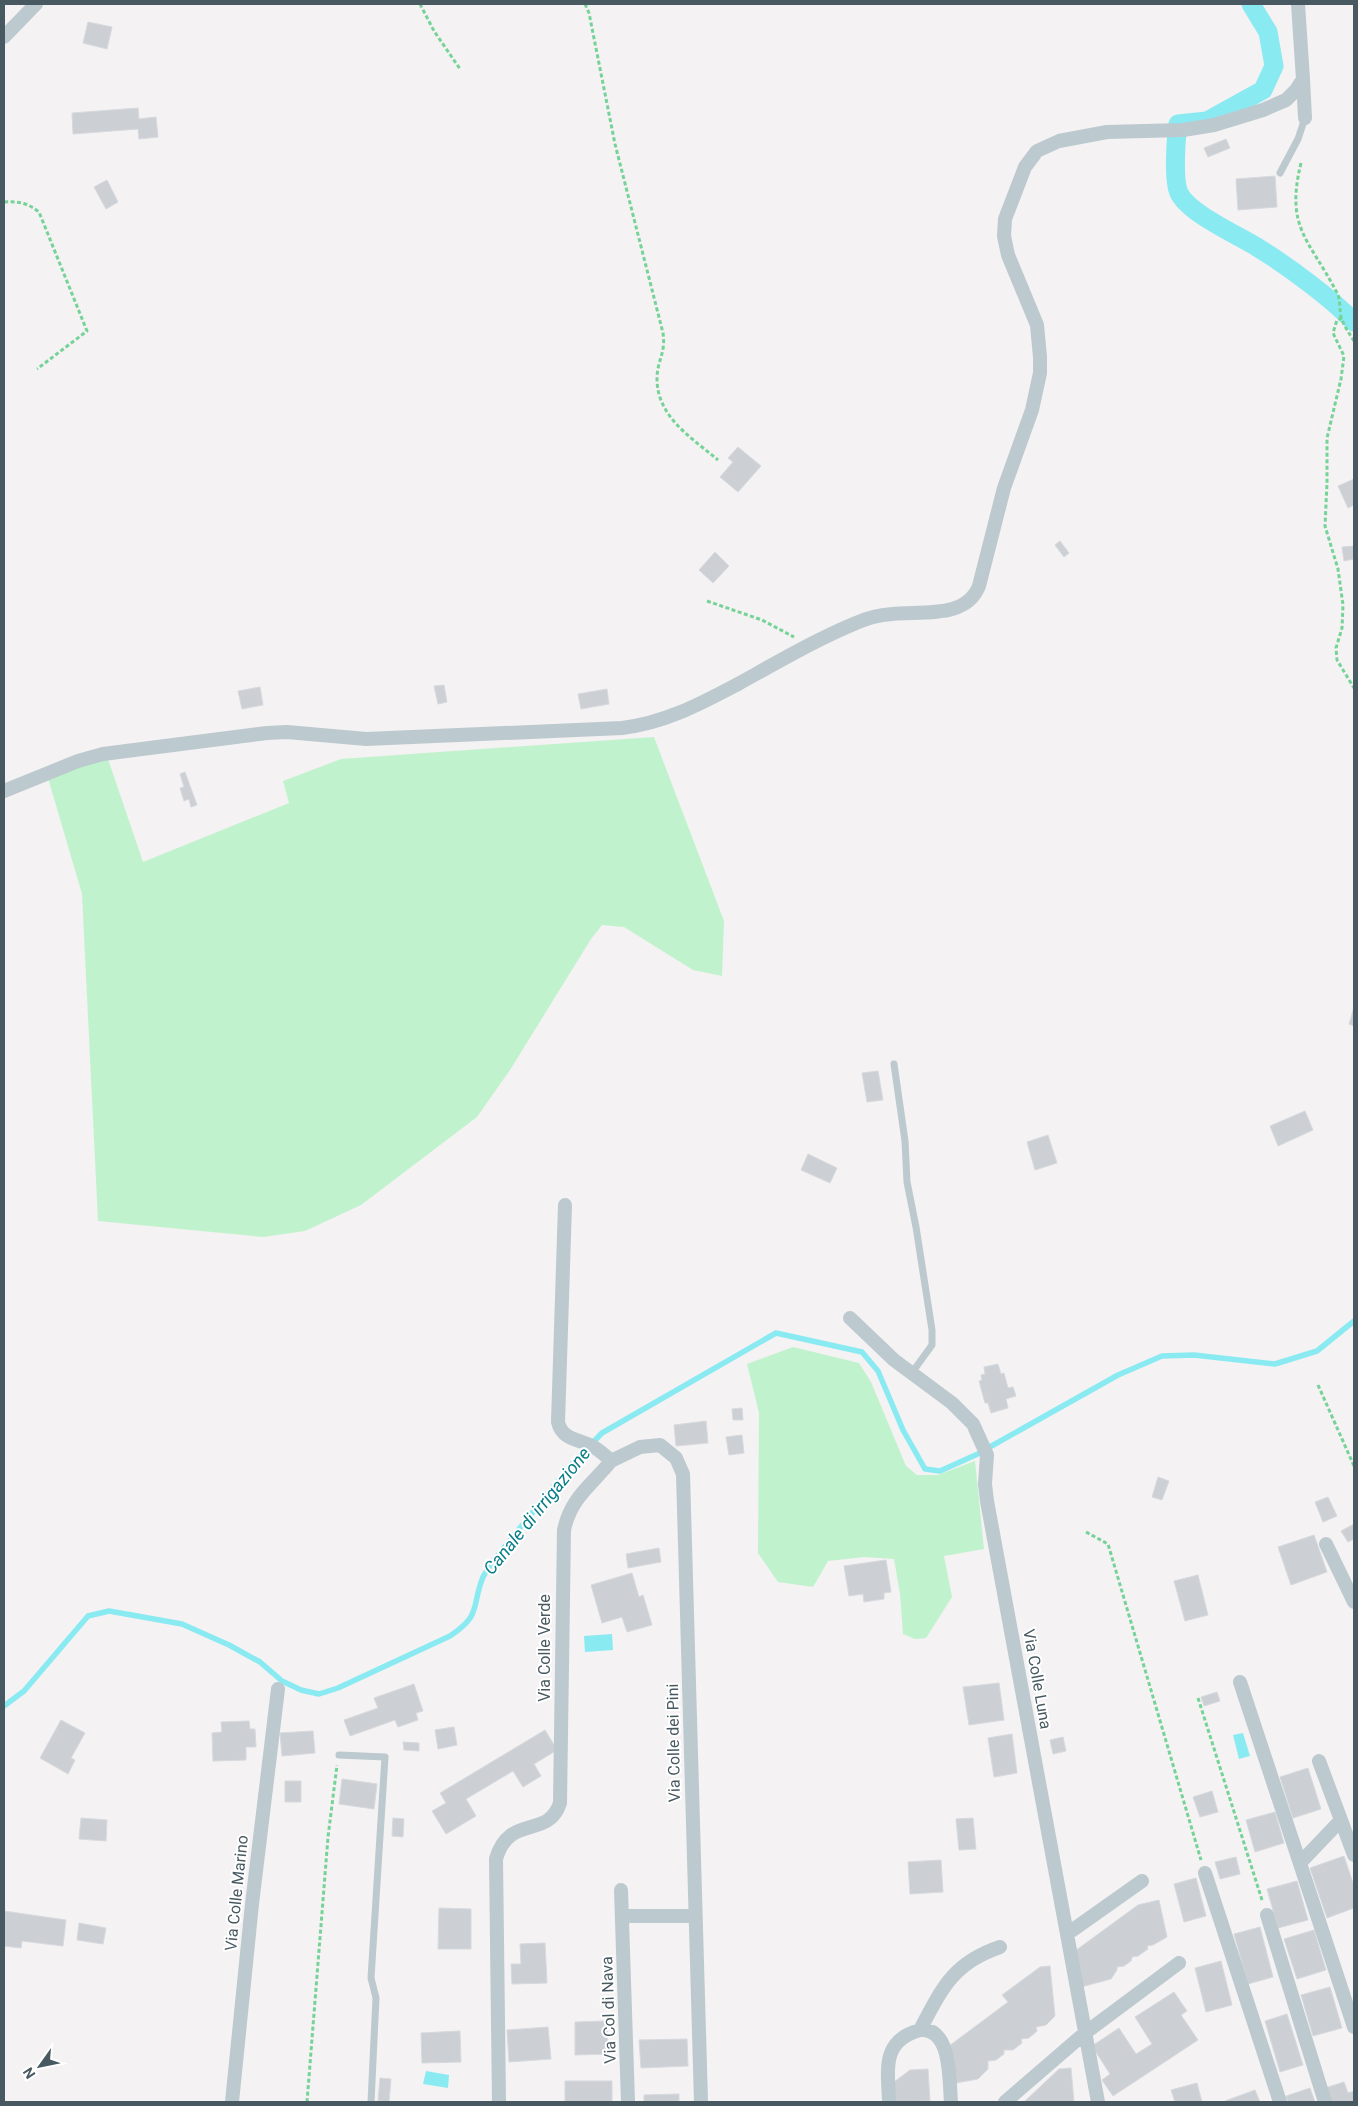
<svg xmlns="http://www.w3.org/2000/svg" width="1358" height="2106" viewBox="0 0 1358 2106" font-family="Roboto,sans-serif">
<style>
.green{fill:#c0f3cd}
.water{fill:#8aeaf2}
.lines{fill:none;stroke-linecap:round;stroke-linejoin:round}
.stream{stroke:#8aeaf2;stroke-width:5.5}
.canal{stroke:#8aeaf2;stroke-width:19}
.building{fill:#ccd0d5;stroke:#d6d9de}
.path{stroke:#75d398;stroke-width:3;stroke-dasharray:4 2.5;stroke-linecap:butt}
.lane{stroke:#bcc9cf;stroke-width:7}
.street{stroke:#bcc9cf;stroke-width:14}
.labels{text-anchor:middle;stroke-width:4;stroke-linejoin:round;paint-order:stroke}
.street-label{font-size:16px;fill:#485961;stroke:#fff}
.water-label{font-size:18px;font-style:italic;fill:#087d87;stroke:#fff}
</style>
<rect width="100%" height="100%" fill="#f4f2f2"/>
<path class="green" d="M654 737 724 921 722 976 693 970 624 927 602 925 591 939 510 1070 477 1117 361 1205 305 1231 263 1237 98 1221 82 894 48 778 107 756 143 862 289 803 283 781 341 759Z
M793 1347 859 1363 871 1382 906 1466 917 1475H938L975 1461 984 1549 944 1556 952 1597 926 1638 915 1639 903 1634 900 1594 894 1559 864 1557 828 1561 813 1587 778 1582 758 1553 759 1413 747 1364Z"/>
<path class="water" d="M612 1634 613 1650 585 1652 584 1636Z
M1243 1733 1250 1756 1239 1759 1233 1735Z
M426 2071 449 2075 448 2088 423 2084Z"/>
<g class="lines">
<path class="stream" d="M988 1448 1118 1375 1162 1356 1194 1355 1275 1364 1317 1351 1354 1321
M4 1706 24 1691 88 1616 109 1611 182 1624 229 1645 260 1662 282 1681 301 1690 319 1694 338 1688 450 1636C482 1615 471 1607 483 1577 486 1571 491 1565 494 1560L571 1465 602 1433 776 1333 862 1352 878 1371 903 1430 925 1469 940 1471 980 1453"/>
<path class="canal" d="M1251 4 1268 32 1274 66 1263 90 1207 121 1178 124C1176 139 1173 180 1179 193 1189 214 1240 236 1260 249 1289 267 1331 298 1354 322"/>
</g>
<path class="building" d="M88 22 112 27 107 49 83 43Z
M138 108 139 119 156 117 158 137 139 139 138 129 73 134 72 113Z
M1226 139 1230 148 1208 157 1204 148Z
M1275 176 1277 207 1238 210 1236 179Z
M107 180 118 202 106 209 94 187Z
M738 447 761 466 738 492 720 477 733 462 728 458Z
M1354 479V505L1348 508 1338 486Z
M1060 541 1069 553 1064 557 1055 545Z
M1354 546V559L1344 561 1342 547Z
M715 552 729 566 713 583 699 570Z
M444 685 447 702 438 704 434 686Z
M260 687 263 705 242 709 238 691Z
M607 689 609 704 581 709 578 694Z
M185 772 197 805 191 807 189 799 184 801 180 788 184 787 180 774Z
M1354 1007V1026L1349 1024Z
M878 1071 883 1100 867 1102 862 1073Z
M1305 1111 1313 1130 1278 1146 1270 1126Z
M1048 1135 1057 1163 1035 1170 1027 1142Z
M808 1154 837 1168 830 1183 801 1170Z
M998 1364 1001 1374 1004 1373 1008 1388 1013 1387 1016 1396 1006 1399 1008 1408 991 1413 988 1403H985L979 1381 982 1380 981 1375 985 1374 984 1367Z
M742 1408 743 1420H733L732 1409Z
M706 1421 708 1443 676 1446 674 1425Z
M742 1435 744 1453 729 1455 726 1437Z
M1158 1477 1169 1481 1162 1500 1152 1497Z
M1328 1497 1337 1516 1323 1522 1315 1502Z
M1354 1524V1539L1348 1542 1341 1531Z
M1314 1535 1327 1572 1291 1585 1278 1547Z
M659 1548 661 1562 628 1568 626 1554Z
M886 1560 891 1592 884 1593V1599L864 1602 863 1594 849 1596 844 1566Z
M632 1573 639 1597 643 1595 652 1625 627 1632 622 1617 602 1623 591 1585Z
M1198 1575 1208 1615 1185 1621 1174 1581Z
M999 1683 1004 1720 969 1725 963 1687Z
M414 1684 423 1711 416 1713 418 1720 398 1727 395 1720 350 1736 344 1720 378 1708 374 1698Z
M1217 1692 1220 1701 1204 1706 1201 1697Z
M61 1720 85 1733 71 1758 75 1760 68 1774 40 1758Z
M249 1721 250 1729H255L256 1747H246V1760L213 1761 212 1733 222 1732 221 1722Z
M454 1727 457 1745 438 1749 435 1730Z
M545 1730 557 1750 534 1764 541 1776 523 1787 513 1771 466 1799 476 1816 446 1834 432 1811 446 1803 440 1793Z
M313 1731 315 1753 282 1756 280 1733Z
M1012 1734 1017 1773 994 1777 988 1738Z
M1063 1737 1066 1751 1053 1754 1050 1740Z
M403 1742 419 1743V1751L404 1750Z
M1308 1768 1321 1809 1293 1818 1280 1777Z
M342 1779 377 1784 374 1809 339 1804Z
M285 1781H301V1802H285Z
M1212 1791 1218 1812 1200 1817 1193 1797Z
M1275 1812 1284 1843 1255 1852 1246 1820Z
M81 1818 107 1820 106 1841 79 1839Z
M393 1818 404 1819 403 1837 392 1836Z
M973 1818 976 1849 959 1850 956 1819Z
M1344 1856 1354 1886V1908L1327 1918 1310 1868Z
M1236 1857 1240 1874 1220 1879 1215 1862Z
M941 1860 943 1892 910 1894 908 1862Z
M1196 1878 1206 1916 1184 1922 1174 1884Z
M1297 1881 1308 1920 1278 1928 1267 1889Z
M1159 1900 1167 1937 1153 1945 1147 1946 1148 1949 1138 1956 1132 1957 1131 1961 1124 1966 1117 1967V1970L1111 1979 1081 1987 1075 1951 1138 1905Z
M439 1908 471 1909V1949H438Z
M4 1911 66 1920 63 1946 22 1941 21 1948 4 1946Z
M79 1923 106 1928 103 1944 77 1940Z
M1260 1927 1273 1977 1248 1984 1234 1934Z
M1314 1930 1326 1970 1297 1979 1284 1939Z
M545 1943 547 1983 512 1984 511 1964H521L520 1944Z
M1221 1961 1232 2005 1206 2012 1195 1968Z
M1050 1966 1055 2016 1046 2025 1036 2027 1037 2031 1029 2038 1021 2039 1022 2043 1013 2050H1004V2054L996 2060 988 2061V2069L978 2079 956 2083 949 2046 1008 2002 1002 1995 1040 1967Z
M1330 1987 1342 2028 1313 2036 1301 1995Z
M1174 1992 1187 2011 1181 2015 1198 2040 1113 2096 1102 2080 1110 2074 1092 2046 1119 2028 1136 2054 1152 2044 1135 2017Z
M1287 2014 1303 2065 1280 2072 1265 2021Z
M607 2021 608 2054 575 2055V2022Z
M548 2027 551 2059 509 2062 507 2030Z
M460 2031 461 2062 422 2063 421 2033Z
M687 2039 688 2066 641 2068 639 2040Z
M1071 2068 1074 2102H1024L1059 2069Z
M928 2069 930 2101 895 2102 894 2082 910 2070Z
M380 2078 391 2079 389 2102 378 2101Z
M565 2081H612V2102H565Z
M1344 2082 1348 2093 1354 2091V2102H1329L1325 2088Z
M1197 2083 1202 2102H1175L1171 2090Z
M1310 2088 1315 2102H1288L1286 2096Z
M1255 2090 1260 2102H1226L1225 2101Z
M679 2094V2102H644V2095Z"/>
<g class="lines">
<path class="path" d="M420 4 434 31 460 69
M585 4 589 13 615 144 663 333C666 354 657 360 657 379 657 417 692 438 718 460
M1301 163C1285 228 1309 239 1336 291 1341 298 1339 309 1341 317 1344 326 1349 333 1354 341
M4 202C18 201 28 203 39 212L87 331 37 369
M1342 318 1337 320 1333 333 1344 356 1341 379 1327 438V483L1325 526 1338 569 1343 605 1342 628 1336 648 1337 660 1354 688
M707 601 762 620 794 637
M1318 1385 1354 1466
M1086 1532 1108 1544 1201 1860
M1198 1698 1262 1900
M307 2102 328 1837 337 1765"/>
<path class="lane" d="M1280 173 1298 139 1305 118
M894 1064 905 1141 907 1182 916 1227 932 1330V1345L911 1374
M339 1755 385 1757 371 1978 376 1998 371 2102"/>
<path class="street" d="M4 37 36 4
M1303 79 1305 118
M4 791 78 761 103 754 267 733 287 732 366 739 622 728C665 723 700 704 738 684 776 663 815 640 856 623 867 618 879 615 892 614 922 611 966 619 979 586L1004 488 1032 410 1040 373V357L1037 325 1008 255 1004 236 1005 219 1025 167 1037 151 1059 141 1107 132 1183 130 1214 125 1263 110 1286 100 1296 90 1303 79 1298 4
M850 1318 894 1360 952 1403 973 1424 987 1455 985 1484 987 1501 1098 2102
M611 1461 640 1447 660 1445 676 1458 683 1474 701 2102
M1326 1544 1354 1602
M1240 1682 1354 2027
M1319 1761 1354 1855
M1300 1863 1341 1820
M1205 1873 1280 2102
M621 1890 628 2102
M1267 1915 1325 2102
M623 1916H695
M1067 1934 1142 1881
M920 2030C952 2027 949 2081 951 2102
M232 2102 252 1904 278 1689
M499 2102 496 1859C509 1813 548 1840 560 1803L564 1530C571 1497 591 1486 611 1461 605 1455 599 1450 592 1446 579 1439 562 1440 558 1422L565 1205
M889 2102C888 2069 881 2041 920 2030 942 1988 953 1963 1000 1947
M1005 2102 1085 2033 1179 1963"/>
</g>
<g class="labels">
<g class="street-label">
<text transform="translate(544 1648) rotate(-90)" y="6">Via Colle Verde</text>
<text transform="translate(1038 1679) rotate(80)" y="6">Via Colle Luna</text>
<text transform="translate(673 1743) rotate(-91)" y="6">Via Colle dei Pini</text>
<text transform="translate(236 1893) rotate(-84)" y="6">Via Colle Marino</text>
<text transform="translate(608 2010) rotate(-92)" y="6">Via Col di Nava</text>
</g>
<g class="water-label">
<text transform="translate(537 1511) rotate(-51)" y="6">Canale di irrigazione</text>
</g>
</g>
<rect width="1358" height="2106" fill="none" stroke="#485961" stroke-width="10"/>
<g transform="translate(40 2066) rotate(237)" stroke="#ffffff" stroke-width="4" paint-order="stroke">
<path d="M0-4L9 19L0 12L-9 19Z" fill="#485961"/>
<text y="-8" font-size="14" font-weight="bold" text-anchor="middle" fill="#485961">N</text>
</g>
</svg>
